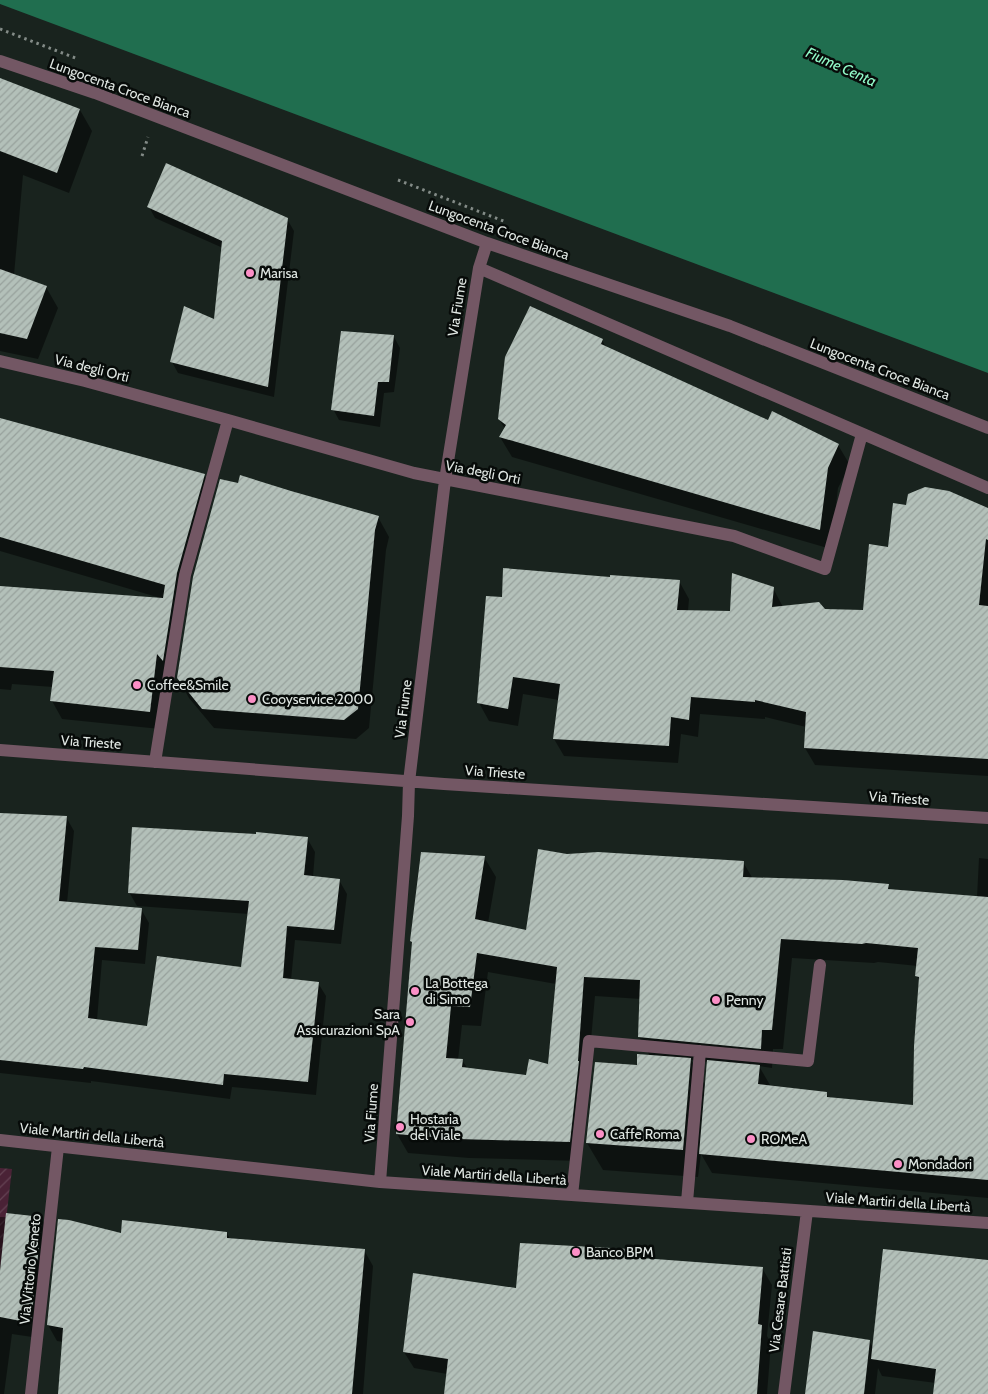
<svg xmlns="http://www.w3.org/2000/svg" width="988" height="1394" viewBox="0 0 988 1394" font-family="Cabin,sans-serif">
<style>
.garden{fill:url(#garden-furrows)}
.water{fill:#206e4f}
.shadow{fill:#0007;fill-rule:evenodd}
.building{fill:url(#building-hatch);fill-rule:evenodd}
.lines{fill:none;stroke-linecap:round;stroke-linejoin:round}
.path{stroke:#838b87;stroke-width:3;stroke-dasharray:2.5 4;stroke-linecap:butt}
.minor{stroke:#735764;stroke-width:12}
.poi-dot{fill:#fb8fc6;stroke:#070b09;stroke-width:2}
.labels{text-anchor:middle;stroke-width:5;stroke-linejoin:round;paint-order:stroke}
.street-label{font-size:14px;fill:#e0e7e3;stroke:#070b09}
.poi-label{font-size:14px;fill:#e0e7e3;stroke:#070b09;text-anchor:start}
.water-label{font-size:15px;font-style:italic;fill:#93fdcb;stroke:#070b09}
</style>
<defs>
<pattern id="garden-furrows" width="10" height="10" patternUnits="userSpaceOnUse" patternTransform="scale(1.25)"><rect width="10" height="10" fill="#4a2236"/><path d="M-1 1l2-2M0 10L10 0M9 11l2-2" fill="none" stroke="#644253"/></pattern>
<pattern id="building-hatch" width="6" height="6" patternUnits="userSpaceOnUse" patternTransform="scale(1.25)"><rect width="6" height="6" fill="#b3c0b9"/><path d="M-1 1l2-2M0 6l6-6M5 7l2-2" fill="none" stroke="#97a19c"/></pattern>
</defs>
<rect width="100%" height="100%" fill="#19231e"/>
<path class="garden" d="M0 1168 12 1169 0 1271Z"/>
<path class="water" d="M0 0H988V373L0 4Z"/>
<path class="shadow" d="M0 79 80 110 92 131 69 193 23 175 14 275 46 287 58 308 38 359 0 351Z
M149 207 287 219 294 231 274 397 178 373 172 362 215 321 223 248 155 218Z
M394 337 400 348 394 392 384 393 380 427 339 420 333 409Z
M602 340 607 349 769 422 838 445 850 465 838 488 831 549 512 457 500 437 505 429 499 419Z
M0 419 204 475 214 493 187 591 160 729 62 719 52 701 53 687 12 684 11 690 0 689V587L157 598V597L0 551Z
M238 485 378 517 389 537 386 550 369 728 356 739 214 728 189 698 178 678Z
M988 510V776L815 765 805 748 806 727 765 717V719L700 714 698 737 681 734 678 763 564 756 554 739 559 700 523 694 518 726 489 721 479 703 503 599 611 578 679 581 689 599 688 611 731 612 773 588 783 607 864 611 889 549Z
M66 817 74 831 67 903 141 909 149 923 145 964 102 960 97 1020 148 1028 243 969 249 914 137 906 129 892 307 838 315 852 313 877 339 880 347 894 341 944 295 940 291 980 318 983 326 996 316 1095 232 1087 230 1099 91 1081V1083L0 1073V973Z
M567 856 743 862 753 879 888 885 891 891 977 897 979 858 988 859V1198L712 1173 701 1154 698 1177 603 1170 587 1143 638 1067 650 1056 639 1037 641 999 595 996 580 1161 469 1158 408 1153 397 1134 413 945 411 941 484 857 496 877 488 923 527 932ZM792 958 874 963 878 962 918 966 917 976 920 982 915 1106 829 1098 826 1093 770 1085 759 1066 772 1068 773 1049H783ZM488 972 556 984 549 1066 527 1076 468 1069 462 1060H458L462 1025 481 1026ZM691 1060 708 1062 706 1087Z
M0 1217 41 1218 51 1234 39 1338 12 1334 4 1394H0Z
M227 1233 230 1239 364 1250 373 1266 363 1394H59L63 1342 57 1341 48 1325 122 1234Z
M629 1250 634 1259 762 1268 772 1285 767 1336 771 1343 767 1394H445L447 1374 414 1368 404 1352 517 1290Z
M988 1261V1394H934L936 1383 882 1376 878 1368 875 1394H806L869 1341 874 1349Z"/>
<path class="building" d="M0 78 80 109 57 173 0 151Z
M166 163 288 218 268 387 170 362 184 306 214 319 222 241 147 207Z
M0 269 47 286 27 339 0 333Z
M530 306 603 339 601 344 768 420 772 411 839 444 828 468 820 530 499 437 506 425 498 419 505 357Z
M341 331 394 335 389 382H378L374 416 331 410Z
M0 418 205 474 177 573 163 661 157 654 150 712 50 701 54 671 0 667V586L163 598 165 585 0 537Z
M240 475 291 491 379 516 375 530 358 709 344 720 202 709 177 678 193 577 220 479 238 483Z
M925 487 949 491 988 508V540L986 539 979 605 988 606V759L804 748 806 712 755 700V702L691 697 689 720 671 717 669 746 553 739 560 684 513 677 508 709 477 703 486 596 502 597 503 568 610 577V575L680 580 677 610 730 611 732 573 774 587 772 607 819 602 825 609 863 610 869 544 888 547 893 503 906 505 908 494Z
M0 813 67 816 59 901 142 908 138 950 95 947 88 1018 147 1026 157 956 241 967 249 901 128 893 132 827 256 834V832L308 837 304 875 340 879 334 930 287 926 283 978 319 982 308 1082 224 1074 223 1085 84 1067 83 1069 0 1060Z
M538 849 567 854 598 852 744 861 743 877 843 880 889 884 888 889 988 897V1180L699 1154 707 1060 760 1065 758 1084 827 1092V1097L913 1105 914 1046 919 977 915 976 918 948 866 943 862 944 781 939 772 1030H762L761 1049 638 1037 640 980 584 977 578 1061H579L570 1142 457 1139 396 1134 412 942 410 941 421 852 485 856 475 919 526 930ZM477 953 557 967 548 1064 529 1059 526 1075 462 1067 463 1059 446 1058 451 1006 470 1007Z
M637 1054 691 1058 683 1150 586 1143 595 1062 637 1065Z
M6 1213 42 1217 31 1323 0 1317V1271Z
M58 1219 69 1220 121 1233 122 1220 227 1232V1238L365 1249 352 1394H58L63 1328 47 1325Z
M520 1243 629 1249 628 1257 763 1267 758 1324 762 1325 757 1394H444L448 1359 403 1352 413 1273 516 1288Z
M883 1249 988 1260V1394H933L936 1369 871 1359Z
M813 1331 870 1340 864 1394H805Z"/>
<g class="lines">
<path class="path" d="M0 29 78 59
M142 156 148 137
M398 180 506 222"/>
<path class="minor" d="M0 61 95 93 487 243 730 326 988 428
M479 268 988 488
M0 361 85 381 228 420 414 473 734 536 825 569 862 434
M0 750 444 784 988 818
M155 762 185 575 228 420
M0 1140 380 1182 988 1223
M380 1182 408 816 409 782 445 480 479 268 487 243
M572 1195 589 1041 808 1061 820 965
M687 1202 700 1051
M31 1394 58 1147
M784 1394 807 1211"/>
</g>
<g class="poi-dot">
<circle cx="250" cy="273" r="5"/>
<circle cx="137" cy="685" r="5"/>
<circle cx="252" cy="699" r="5"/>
<circle cx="415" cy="991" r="5"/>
<circle cx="716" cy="1000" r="5"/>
<circle cx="410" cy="1022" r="5"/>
<circle cx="400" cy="1127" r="5"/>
<circle cx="600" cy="1134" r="5"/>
<circle cx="751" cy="1139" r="5"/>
<circle cx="898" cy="1164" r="5"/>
<circle cx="576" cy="1252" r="5"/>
</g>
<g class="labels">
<g class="street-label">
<text transform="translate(120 88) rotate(20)" y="5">Lungocenta Croce Bianca</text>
<text transform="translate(499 230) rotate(20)" y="5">Lungocenta Croce Bianca</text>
<text transform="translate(457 307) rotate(-81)" y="5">Via Fiume</text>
<text transform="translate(92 368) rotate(14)" y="5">Via degli Orti</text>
<text transform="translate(880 369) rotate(21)" y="5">Lungocenta Croce Bianca</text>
<text transform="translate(483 472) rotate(11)" y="5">Via degli Orti</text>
<text transform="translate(403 709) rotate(-83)" y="5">Via Fiume</text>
<text transform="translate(91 742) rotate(4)" y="5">Via Trieste</text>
<text transform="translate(495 772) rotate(4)" y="5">Via Trieste</text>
<text transform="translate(899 798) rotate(4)" y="5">Via Trieste</text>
<text transform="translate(371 1113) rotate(-86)" y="5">Via Fiume</text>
<text transform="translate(92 1135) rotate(6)" y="5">Viale Martiri della Libertà</text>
<text transform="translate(494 1175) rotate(4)" y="5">Viale Martiri della Libertà</text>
<text transform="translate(898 1202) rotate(4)" y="5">Viale Martiri della Libertà</text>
<text transform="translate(30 1269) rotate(-84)" y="5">Via Vittorio Veneto</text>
<text transform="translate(780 1300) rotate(-83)" y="5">Via Cesare Battisti</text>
</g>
<g class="poi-label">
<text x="260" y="278">Marisa</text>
<text x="147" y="690">Coffee&amp;Smile</text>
<text x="262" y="704">Cooyservice 2000</text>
<text x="425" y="988">La Bottega<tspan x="425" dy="16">di Simo</tspan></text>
<text x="726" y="1005">Penny</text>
<text x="400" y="1019" text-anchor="end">Sara<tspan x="400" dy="16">Assicurazioni SpA</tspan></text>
<text x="410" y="1124">Hostaria<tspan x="410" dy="16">del Viale</tspan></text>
<text x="610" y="1139">Caffe Roma</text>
<text x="761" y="1144">ROMeA</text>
<text x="908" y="1169">Mondadori</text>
<text x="586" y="1257">Banco BPM</text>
</g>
<g class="water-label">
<text transform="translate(841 67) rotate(24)" y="5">Fiume Centa</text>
</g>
</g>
</svg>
